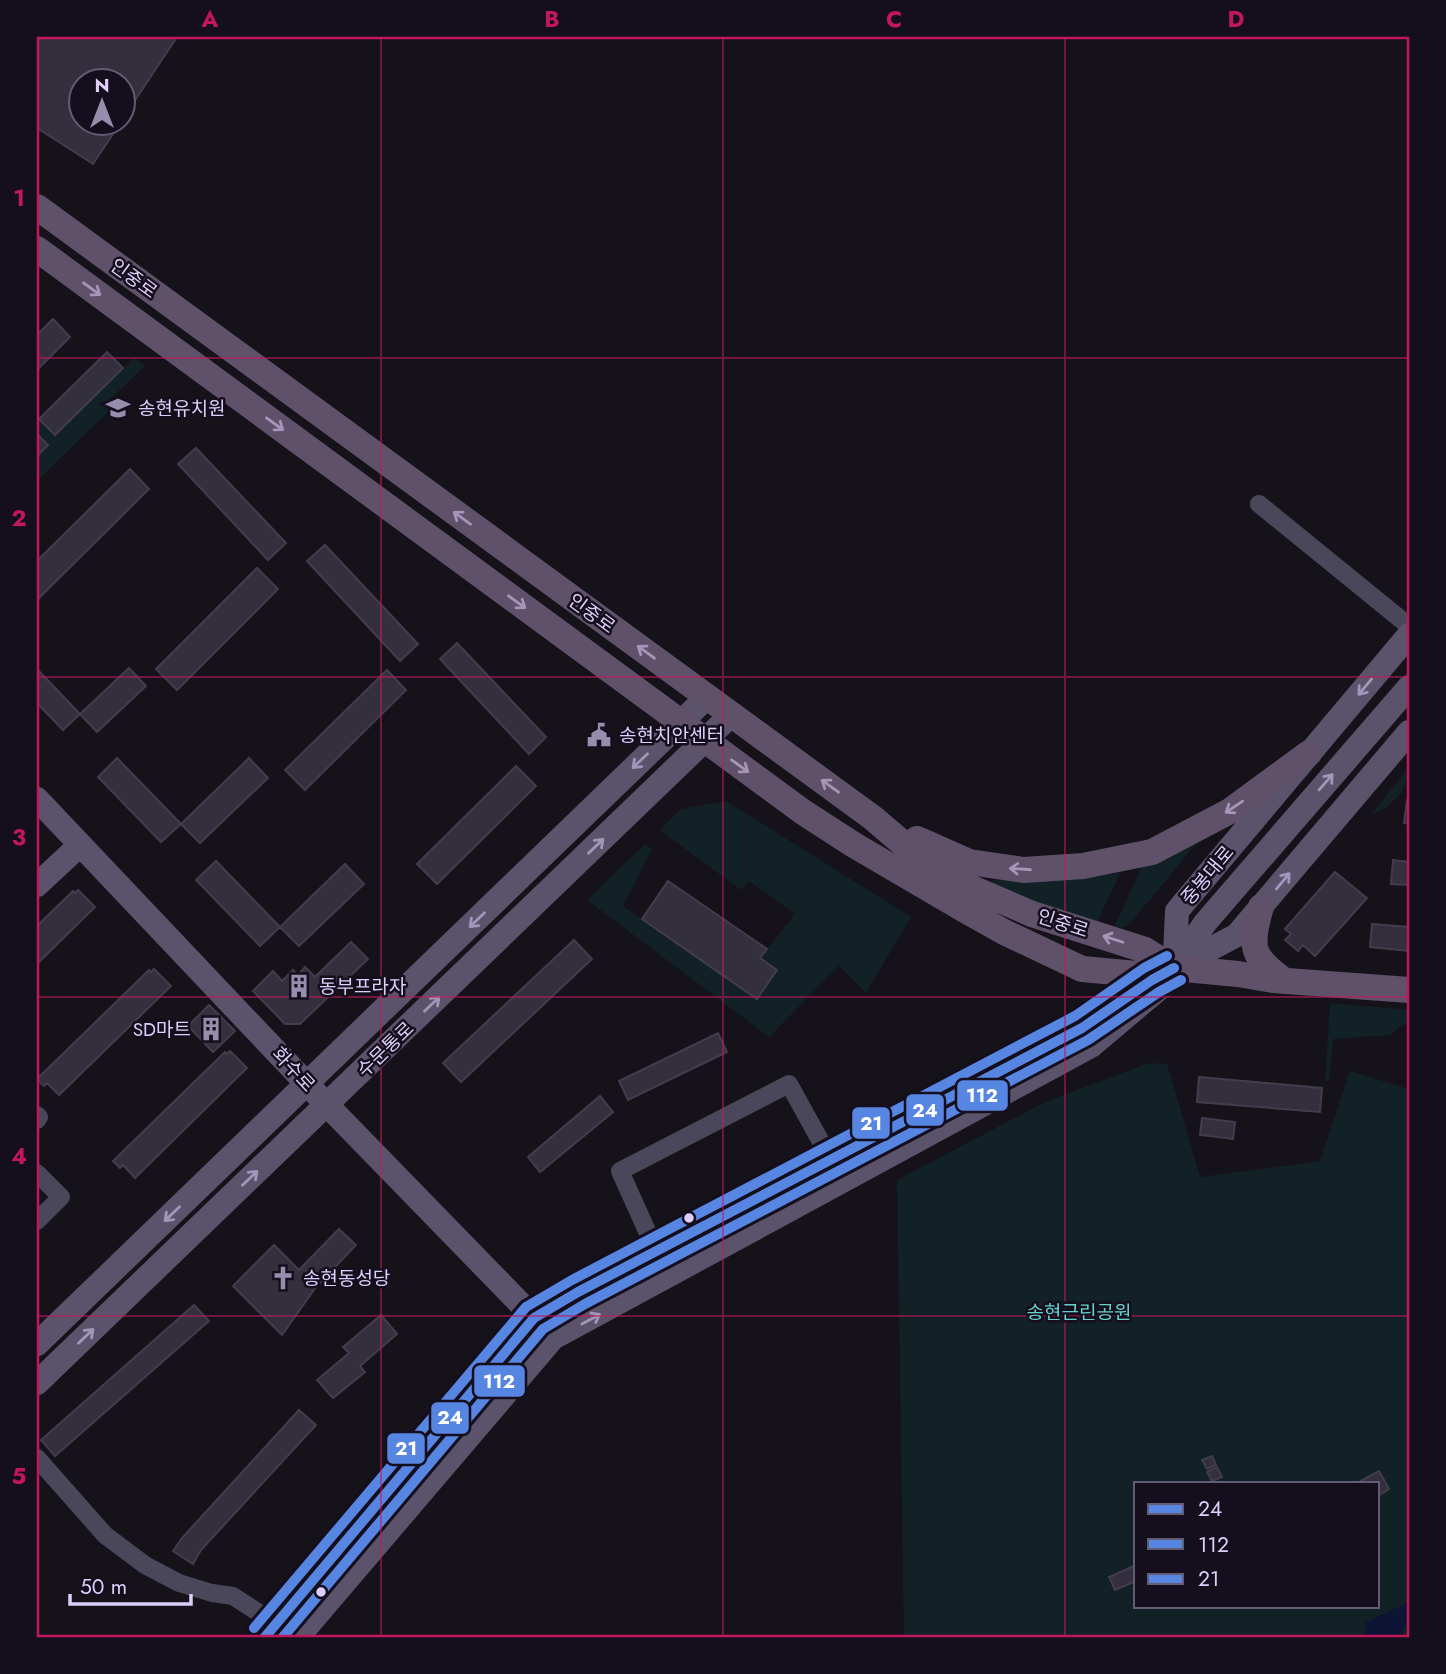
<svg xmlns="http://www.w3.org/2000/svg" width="1446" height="1674" viewBox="0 0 1446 1674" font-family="Jost,'Noto Sans KR',sans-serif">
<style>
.green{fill:#122125;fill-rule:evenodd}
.water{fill:#0e1434}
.building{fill:#342f3c;stroke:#433c4d;stroke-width:2}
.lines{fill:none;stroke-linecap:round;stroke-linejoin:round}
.street{stroke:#4b475a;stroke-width:18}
.secondary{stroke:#5b536c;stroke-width:24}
.primary{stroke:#60516b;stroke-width:26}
.bus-1-casing{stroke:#140e1d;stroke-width:16}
.bus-2-casing{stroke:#140e1d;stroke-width:16}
.bus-3-casing{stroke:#140e1d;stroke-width:16}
.bus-1{stroke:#5785e2;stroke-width:10}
.bus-2{stroke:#5785e2;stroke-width:10}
.bus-3{stroke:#5785e2;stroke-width:10}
.oneway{stroke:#a596ba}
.oneway2{stroke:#a297ba}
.grid{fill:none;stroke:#c2185b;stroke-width:2;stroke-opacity:0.55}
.bus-dot{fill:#ddcffa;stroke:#140e1d;stroke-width:2.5}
.labels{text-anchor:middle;stroke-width:5;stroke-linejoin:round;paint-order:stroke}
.street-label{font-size:19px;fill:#ddcffa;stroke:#140e1d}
.poi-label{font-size:19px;fill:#ddcffa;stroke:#140e1d;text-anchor:start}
.park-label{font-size:19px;fill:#63d2ce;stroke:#140e1d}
.line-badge{stroke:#140e1d;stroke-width:2.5}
.badge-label{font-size:19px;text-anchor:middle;font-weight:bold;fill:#fff}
.neatline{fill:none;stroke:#c2185b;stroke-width:2.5}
.grid-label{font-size:23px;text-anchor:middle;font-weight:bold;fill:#c2185b}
</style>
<rect width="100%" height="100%" fill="#15121a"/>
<path class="green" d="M134 358 145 366 105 404 110 410 37 481V456L47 445 37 434V421L39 419 55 435Z
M1409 767C1409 788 1392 808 1372 814Z
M726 801 911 917 866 993 839 966 769 1037 587 900 645 844 652 849 623 906 758 999 777 970 760 958 795 914 749 881 741 890 660 830 681 809Z
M1198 842 1132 921 1125 927 1114 928 1142 866Z
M1120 873 1096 925 1071 918 990 883 993 880 1079 879Z
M1330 1003 1409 1010V1024L1402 1025 1391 1035 1333 1039 1329 1080 1325 1083Z
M1149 1063 1167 1064 1200 1177 1320 1161 1350 1071 1409 1089V1637H904L897 1180 1045 1102ZM1136 1483H1378V1606H1136Z"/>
<path class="water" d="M1409 1602V1622L1403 1629 1402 1637H1356L1367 1632 1364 1623Z"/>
<path class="building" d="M37 37H177L122 120V80H80V122H121L93 164 37 128Z
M53 319 70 337 37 370V335Z
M107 352 123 368 55 435 39 419Z
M37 434 48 445 37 456Z
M196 448 286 543 268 560 178 464Z
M130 469 149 489 37 600V561Z
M325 545 418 644 400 661 307 561Z
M257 568 278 589 177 690 156 669Z
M457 643 546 737 529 754 440 659Z
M129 668 146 686 97 732 80 714Z
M37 669 80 714 63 730 37 703Z
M387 670 406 690 305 790 285 770Z
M117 758 181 824 161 842 98 777Z
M249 758 268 778 200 843 181 824Z
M516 766 536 786 437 884 417 864Z
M1407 800H1409V824L1404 823Z
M1393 860 1409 862V885L1391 884Z
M216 861 280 927 260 946 196 880Z
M345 864 364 884 299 946 280 927Z
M1335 872 1367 898 1315 956 1303 945 1298 951 1285 940 1291 934 1285 929Z
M668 881 767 949 760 958 777 970 757 999 642 919Z
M78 890 95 907 37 964V926L73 891 75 893Z
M1372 924 1409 927V951L1370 947Z
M574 940 592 959 461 1082 443 1063Z
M351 942 368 959 300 1024H285L253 991 273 971 282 981 293 970 298 975 305 967 315 977Z
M154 969 171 986 59 1095 47 1083 44 1086 37 1079 149 970 151 972Z
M209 1005 235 1031 213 1052 188 1026Z
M718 1033 727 1052 628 1100 619 1081Z
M230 1051 247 1068 135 1178 123 1165 120 1168 113 1161 225 1052 226 1054Z
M1199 1077 1322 1088 1320 1112 1197 1102Z
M600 1096 613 1112 540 1172 528 1157Z
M1202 1118 1235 1122 1233 1139 1200 1135Z
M339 1229 356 1245 316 1287 282 1335 233 1286 274 1245 299 1270Z
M194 1305 209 1321 55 1456 41 1440Z
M381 1315 397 1334 360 1366 365 1372 333 1398 317 1380 349 1353 343 1347Z
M299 1410 316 1425 201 1550 193 1564 173 1551 182 1538Z
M1212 1456 1216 1465 1207 1469 1202 1460Z
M1217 1467 1222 1477 1212 1481 1207 1472Z
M1379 1471 1389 1489 1378 1496V1483H1357Z
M1136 1565V1581L1115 1590 1109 1577Z"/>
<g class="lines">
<path class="street" d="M1259 504 1409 626
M37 1115 39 1117 37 1120
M37 1173 61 1197 37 1221
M656 1251 620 1171 789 1084 831 1160
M37 1458 105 1535 145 1565 179 1583 212 1593 233 1596 276 1624"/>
<path class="secondary" d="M37 799 327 1105 546 1330
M37 885 80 845
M1177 964 1205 923 1409 687
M1167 972 1237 935 1409 732
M37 1344 707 697
M37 1383 731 715
M265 1637 534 1318 578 1292 1082 1028 1130 995
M298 1637 553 1338 1091 1046 1174 976 1177 911 1409 635"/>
<path class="primary" d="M37 207 873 818 921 859 967 886 1032 914 1145 950 1174 968
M37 249 803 812 854 845 965 910 1004 932 1082 969 1137 974 1174 968 1238 974 1273 980 1409 990
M917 839 969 862 1024 870 1083 866 1152 852 1230 811 1309 753
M1261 907C1249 947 1251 957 1285 981"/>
<g class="bus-1-casing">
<path id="bus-1" d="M265 1637 534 1318 578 1292 1082 1028 1152 980 1174 968"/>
</g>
<g class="bus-2-casing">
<path id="bus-2" d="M283 1637 543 1329 585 1304 1088 1040 1159 992 1181 980"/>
</g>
<g class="bus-3-casing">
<path id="bus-3" d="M254 1628 526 1307 572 1280 1075 1016 1144 968 1167 956"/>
</g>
<use href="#bus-1" class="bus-1"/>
<use href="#bus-2" class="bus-2"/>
<use href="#bus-3" class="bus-3"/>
</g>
<defs><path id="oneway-shaft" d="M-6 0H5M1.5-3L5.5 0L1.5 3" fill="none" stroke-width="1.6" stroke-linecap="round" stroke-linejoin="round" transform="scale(1.75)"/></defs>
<g class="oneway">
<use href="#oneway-shaft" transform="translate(92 289) rotate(36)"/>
<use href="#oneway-shaft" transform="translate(275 424) rotate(36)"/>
<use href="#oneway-shaft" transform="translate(462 518) rotate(-144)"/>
<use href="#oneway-shaft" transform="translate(517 602) rotate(36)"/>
<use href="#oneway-shaft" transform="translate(646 652) rotate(-144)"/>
<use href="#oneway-shaft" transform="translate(740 766) rotate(36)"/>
<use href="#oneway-shaft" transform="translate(830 786) rotate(-144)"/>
<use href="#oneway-shaft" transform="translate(1234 807) rotate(146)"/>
<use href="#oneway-shaft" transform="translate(1020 869) rotate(-176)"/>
<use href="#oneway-shaft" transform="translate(1113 939) rotate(-162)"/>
</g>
<g class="oneway2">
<use href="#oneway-shaft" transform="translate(1365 687) rotate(130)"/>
<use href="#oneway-shaft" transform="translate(640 761) rotate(136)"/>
<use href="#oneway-shaft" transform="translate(1326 782) rotate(-49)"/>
<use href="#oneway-shaft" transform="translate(596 846) rotate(-44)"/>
<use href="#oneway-shaft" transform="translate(1283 881) rotate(-50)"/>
<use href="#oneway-shaft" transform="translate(477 920) rotate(136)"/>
<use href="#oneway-shaft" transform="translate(432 1004) rotate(-44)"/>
<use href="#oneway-shaft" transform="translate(250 1178) rotate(-44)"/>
<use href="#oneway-shaft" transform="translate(172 1214) rotate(136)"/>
<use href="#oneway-shaft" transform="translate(591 1319) rotate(-28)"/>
<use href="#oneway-shaft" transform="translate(86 1336) rotate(-44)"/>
</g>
<path class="grid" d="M381 37V1637M723 37V1637M1065 37V1637M37 358H1409M37 677H1409M37 997H1409M37 1316H1409"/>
<defs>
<g id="school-bare" transform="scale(1.89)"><path d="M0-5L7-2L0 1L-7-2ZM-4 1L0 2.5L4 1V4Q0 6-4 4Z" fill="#978dac" stroke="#140e1d" stroke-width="2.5" paint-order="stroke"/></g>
<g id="civic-bare" transform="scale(1.89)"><path d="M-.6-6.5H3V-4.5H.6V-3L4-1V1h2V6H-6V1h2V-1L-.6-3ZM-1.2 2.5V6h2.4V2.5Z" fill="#978dac" stroke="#140e1d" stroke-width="2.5" paint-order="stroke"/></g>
<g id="building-bare" transform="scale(1.89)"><path d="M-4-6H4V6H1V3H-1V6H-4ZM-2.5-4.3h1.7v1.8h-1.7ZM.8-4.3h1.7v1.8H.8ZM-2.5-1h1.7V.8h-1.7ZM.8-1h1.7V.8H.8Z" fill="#978dac" stroke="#140e1d" stroke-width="2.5" paint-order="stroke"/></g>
<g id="church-bare" transform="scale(1.89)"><path d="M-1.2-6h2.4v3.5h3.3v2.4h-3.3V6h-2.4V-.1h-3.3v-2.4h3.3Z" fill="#978dac" stroke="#140e1d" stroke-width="2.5" paint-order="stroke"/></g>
</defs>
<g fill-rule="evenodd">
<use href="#school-bare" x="118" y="408"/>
<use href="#civic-bare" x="599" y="735"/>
<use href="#building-bare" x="299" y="986"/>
<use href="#building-bare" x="211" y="1029"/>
<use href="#church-bare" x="283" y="1278"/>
</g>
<g class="bus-dot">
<circle cx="689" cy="1218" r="6"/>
<circle cx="321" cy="1592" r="6"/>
</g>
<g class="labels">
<g class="street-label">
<text transform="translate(134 278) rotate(36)" y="7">인중로</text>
<text transform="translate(592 613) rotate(36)" y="7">인중로</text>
<text transform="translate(1207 875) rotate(-50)" y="7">중봉대로</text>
<text transform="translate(1063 923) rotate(18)" y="7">인중로</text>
<text transform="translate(385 1049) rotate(-44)" y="7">수문통로</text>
<text transform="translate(294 1069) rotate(47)" y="7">화수로</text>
</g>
<g class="poi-label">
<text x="138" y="415">송현유치원</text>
<text x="619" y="742">송현치안센터</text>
<text x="319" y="993">동부프라자</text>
<text x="191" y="1036" text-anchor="end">SD마트</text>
<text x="303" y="1285">송현동성당</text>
</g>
<g class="park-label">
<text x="1079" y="1319">송현근린공원</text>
</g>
</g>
<g class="line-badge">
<rect x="956" y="1079" width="53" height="33" rx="7" fill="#5785e2"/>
<rect x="905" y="1093" width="40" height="34" rx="7" fill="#5785e2"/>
<rect x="851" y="1106" width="40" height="34" rx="7" fill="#5785e2"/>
<rect x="473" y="1364" width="53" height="34" rx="7" fill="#5785e2"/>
<rect x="430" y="1401" width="40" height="34" rx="7" fill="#5785e2"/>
<rect x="386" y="1432" width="40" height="33" rx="7" fill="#5785e2"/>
</g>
<g class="badge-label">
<text x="982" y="1102">112</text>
<text x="925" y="1117">24</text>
<text x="871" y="1130">21</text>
<text x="499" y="1388">112</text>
<text x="450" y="1424">24</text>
<text x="406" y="1455">21</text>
</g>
<rect width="1446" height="1674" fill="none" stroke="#140e1d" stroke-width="77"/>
<rect x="1134" y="1482" width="245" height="126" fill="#140e1d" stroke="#645b75" stroke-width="2"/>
<rect x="1148" y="1504" width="35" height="10" fill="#5785e2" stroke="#645b75" stroke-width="2"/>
<text x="1198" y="1516" font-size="21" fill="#ddcffa">24</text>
<rect x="1148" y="1539" width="35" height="10" fill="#5785e2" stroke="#645b75" stroke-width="2"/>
<text x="1198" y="1552" font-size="21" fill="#ddcffa">112</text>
<rect x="1148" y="1574" width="35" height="10" fill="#5785e2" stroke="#645b75" stroke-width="2"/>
<text x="1198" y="1586" font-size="21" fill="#ddcffa">21</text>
<g transform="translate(102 102)"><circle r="33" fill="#140e1d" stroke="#645b75" stroke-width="2"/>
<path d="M0-5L12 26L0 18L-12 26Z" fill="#978dac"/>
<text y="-10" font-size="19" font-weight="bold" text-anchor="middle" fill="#ddcffa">N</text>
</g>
<path d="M70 1594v10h121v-10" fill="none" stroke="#ddcffa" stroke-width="3.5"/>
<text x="80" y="1594" font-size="21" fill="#ddcffa" stroke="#140e1d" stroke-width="5" paint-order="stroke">50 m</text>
<rect x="38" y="38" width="1370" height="1598" class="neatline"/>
<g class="grid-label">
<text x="210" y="27">A</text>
<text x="552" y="27">B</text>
<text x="894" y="27">C</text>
<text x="1236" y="27">D</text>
<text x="19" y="206">1</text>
<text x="19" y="526">2</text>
<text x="19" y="845">3</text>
<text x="19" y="1164">4</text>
<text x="19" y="1484">5</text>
</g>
</svg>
